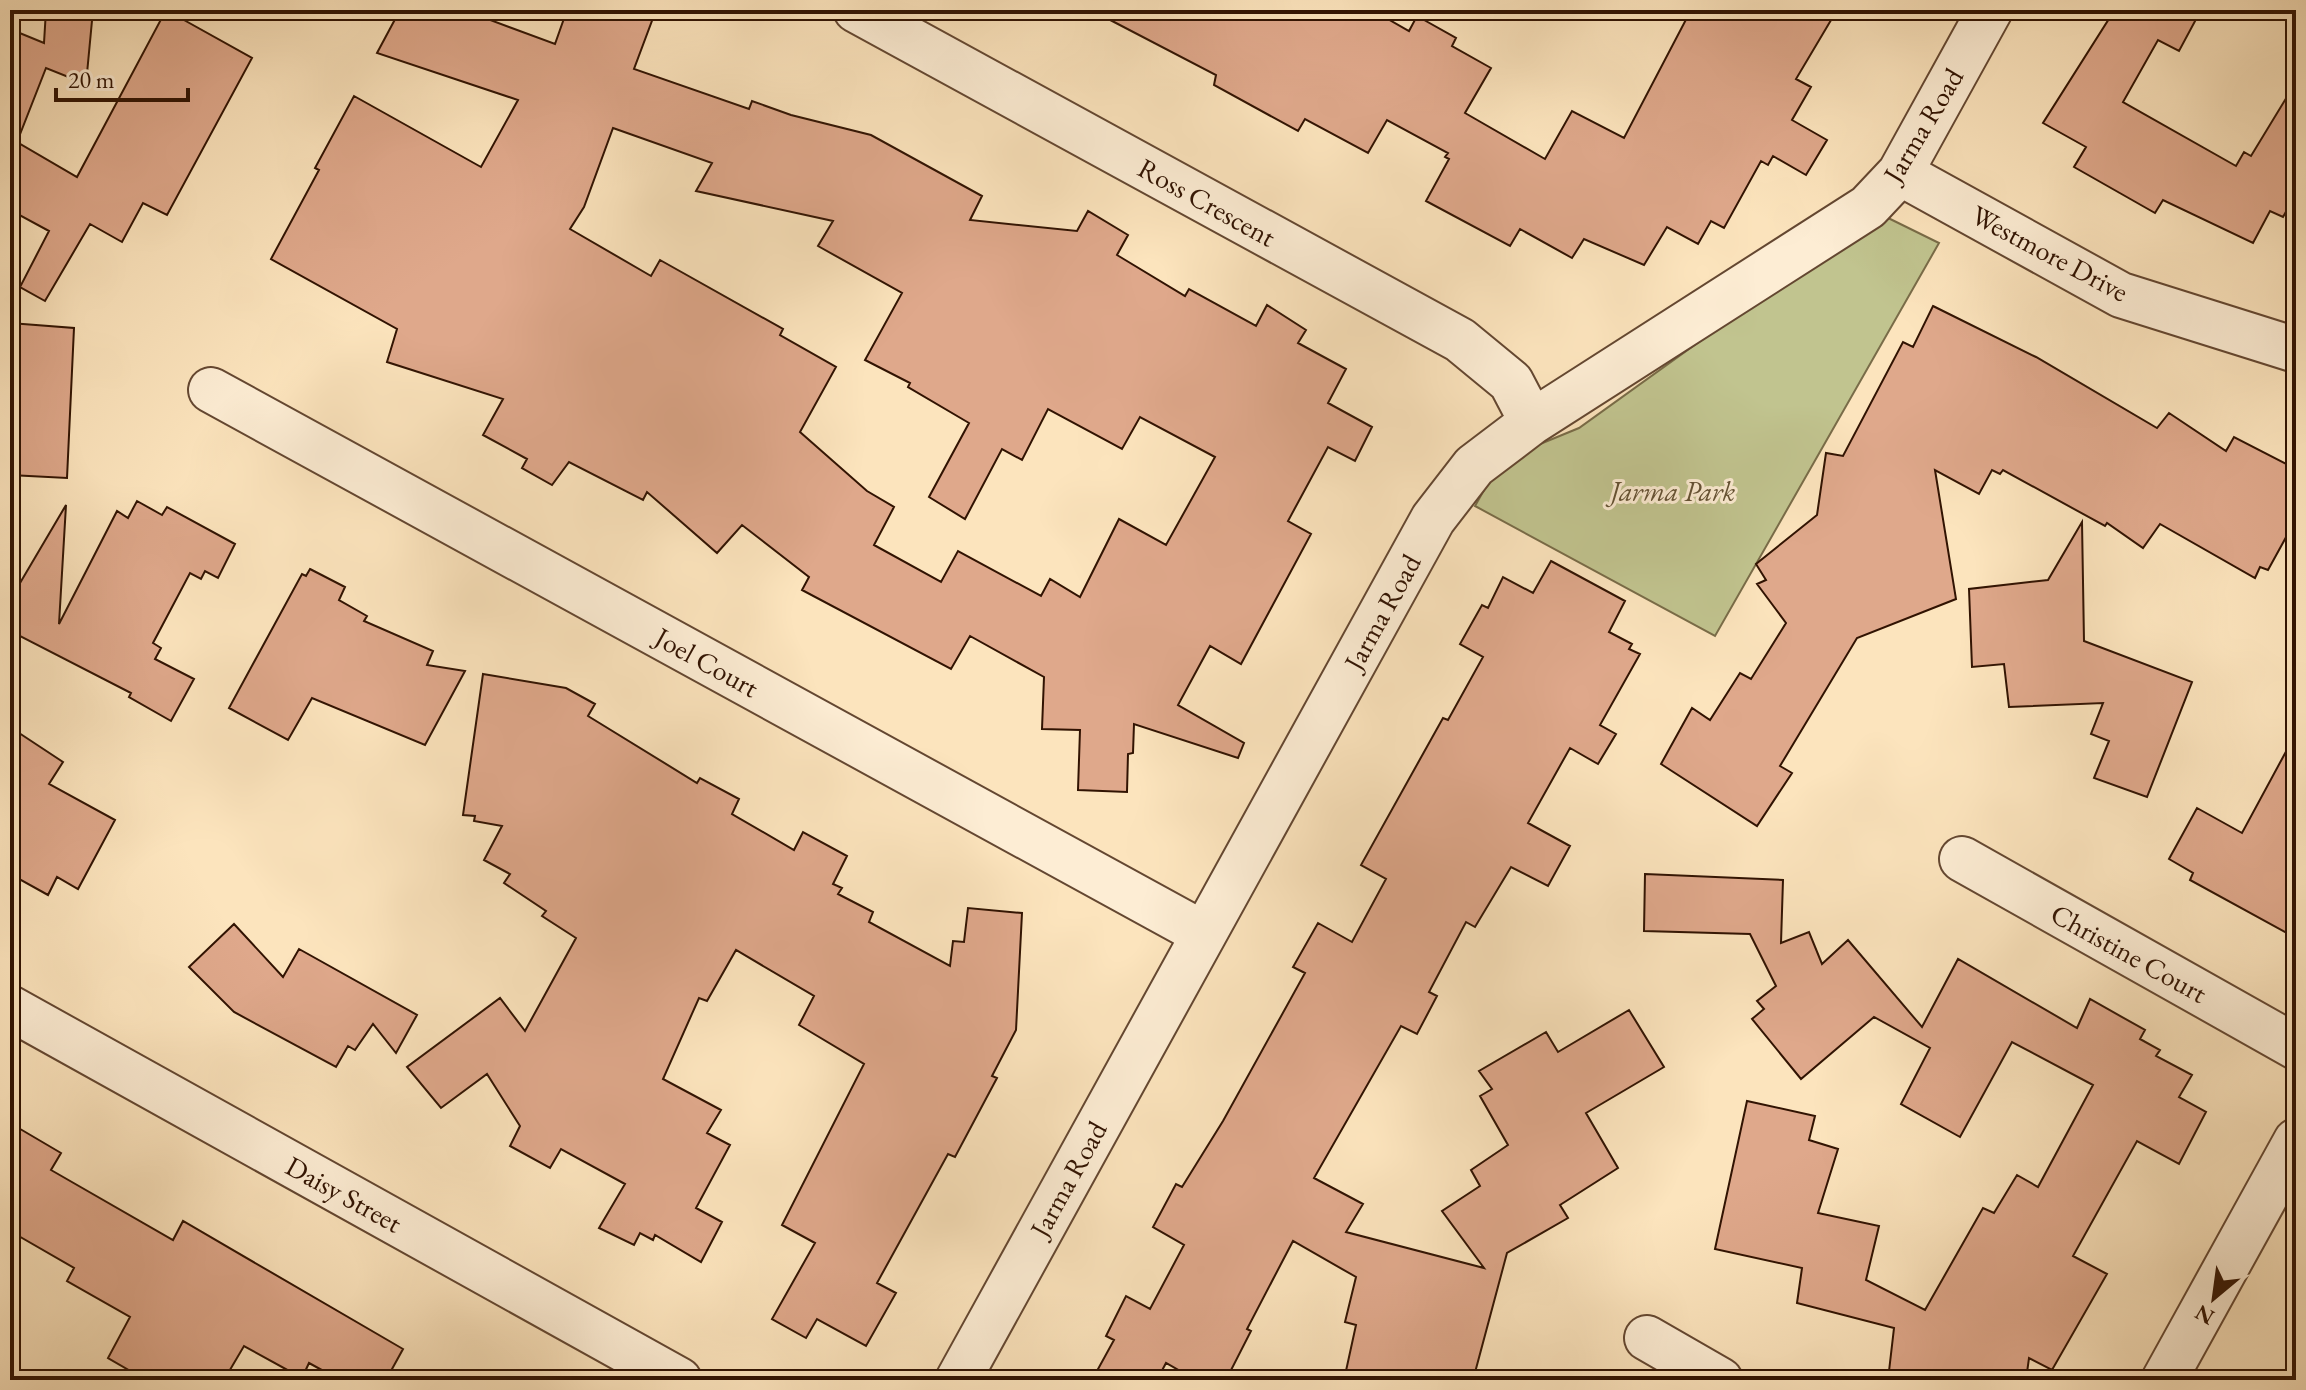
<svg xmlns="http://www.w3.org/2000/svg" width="2306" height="1390" viewBox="0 0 2306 1390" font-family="'EB Garamond',serif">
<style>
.green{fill:#c1c48f;stroke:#796c48;stroke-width:2}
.building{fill:#dfa88b;stroke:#311302;stroke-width:2;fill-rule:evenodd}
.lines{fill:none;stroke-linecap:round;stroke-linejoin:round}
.street-casing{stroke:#644731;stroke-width:48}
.street{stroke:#fdedd4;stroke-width:44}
.labels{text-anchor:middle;stroke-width:6;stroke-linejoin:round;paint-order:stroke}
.street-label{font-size:28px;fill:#311302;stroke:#fdedd4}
.park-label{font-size:28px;font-style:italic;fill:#635133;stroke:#fdedd4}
</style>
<rect width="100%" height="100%" fill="#fce4bd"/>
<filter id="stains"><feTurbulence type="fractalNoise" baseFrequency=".0025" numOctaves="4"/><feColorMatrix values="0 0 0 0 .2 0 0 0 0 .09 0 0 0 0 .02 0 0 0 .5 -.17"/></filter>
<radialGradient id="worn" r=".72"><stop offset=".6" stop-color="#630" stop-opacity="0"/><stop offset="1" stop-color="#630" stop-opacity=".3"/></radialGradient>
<path class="green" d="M1878 213 1939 243 1715 636 1475 506 1501 460 1579 428Z"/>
<path class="building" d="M46 10H93L86 84 46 68 17 142 77 177 166 10 252 58 167 215 143 203 122 242 90 224 45 301 20 287 49 231 10 210V29L44 43Z
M400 10H484L482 17 555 44 567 10H656L634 69 749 109 752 101 791 115 871 135 982 196 970 220 1077 231 1088 211 1128 235 1117 255 1185 296 1189 289 1256 326 1267 305 1306 330 1298 343 1346 369 1328 403 1372 427 1355 461 1328 447 1288 521 1311 534 1241 664 1210 646 1178 705 1244 743 1238 758 1134 724 1133 753 1128 754 1127 792 1078 790 1080 730 1042 729 1044 677 970 636 951 669 802 590 809 577 742 525 717 553 647 492 643 500 569 462 552 485 522 468 527 459 483 435 503 399 387 362 397 329 271 259 319 170 315 168 354 96 481 167 518 100 377 53ZM613 128 712 163 696 191 833 221 818 246 902 293 865 360 910 383 908 387 969 423 929 497 965 519 1002 449 1022 460 1048 409 1122 449 1140 417 1215 457 1166 545 1119 519 1080 597 1050 579 1041 596 958 551 941 582 874 545 894 507 867 491 800 432 836 367 780 335 783 329 660 260 651 276 570 229 584 207Z
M1091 10H1372L1409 31 1417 16 1456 38 1452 46 1491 68 1465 113 1545 159 1572 111 1624 138 1691 10H1837L1796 79 1811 87 1792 120 1827 140 1806 175 1773 156 1768 165 1761 161 1724 228 1711 221 1698 244 1667 227 1644 265 1584 239 1572 258 1520 229 1510 246 1426 201 1449 159 1445 157 1448 153 1387 120 1368 153 1305 119 1298 131 1214 85 1216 75Z
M2105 10H2201L2179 51 2158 40 2123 102 2236 166 2244 152 2251 156 2296 82V194L2283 217 2270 211 2253 243 2163 200 2155 213 2074 167 2086 147 2043 123 2112 14Z
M1933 306 2036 357 2157 428 2169 413 2226 451 2234 437 2296 469V519L2268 570 2260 567 2255 578 2160 524 2143 548 2107 523 2105 526 2003 470 2000 474 1992 470 1979 494 1935 470 1956 599 1857 638 1780 766 1792 773 1757 826 1661 764 1692 708 1710 720 1740 673 1751 679 1786 623 1757 584 1766 580 1756 564 1817 515 1826 453 1843 456 1903 342 1913 347Z
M10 323 74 328 67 478 10 475Z
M137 501 162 515 167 507 235 544 218 578 205 571 201 579 190 573 153 643 161 648 155 659 194 679 171 721 129 697 131 693 10 631V600L66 505 59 624 117 511 128 518Z
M2082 522 2084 641 2192 682 2147 797 2094 778 2109 741 2091 734 2103 703 2009 707 2004 664 1972 667 1969 589 2048 580Z
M1551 561 1625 601 1609 632 1632 644 1629 649 1640 654 1600 725 1616 734 1598 764 1570 748 1528 823 1570 846 1548 886 1511 867 1475 927 1466 922 1429 992 1437 996 1417 1034 1401 1026 1314 1178 1363 1204 1346 1232 1484 1268 1442 1211 1480 1186 1471 1170 1508 1145 1480 1096 1492 1089 1479 1071 1546 1032 1558 1052 1629 1010 1664 1067 1586 1113 1618 1168 1560 1205 1568 1218 1507 1253 1473 1380H1344L1356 1325 1345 1322 1356 1277 1293 1241 1247 1329 1251 1331 1226 1380H1196L1166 1363 1157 1380H1092L1114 1340 1106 1336 1126 1296 1150 1309 1184 1245 1153 1227 1176 1184 1182 1187 1223 1121 1305 973 1293 967 1318 923 1352 942 1386 879 1361 865 1443 718 1448 720 1483 657 1460 644 1482 605 1488 608 1503 577 1533 593Z
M310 569 345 587 339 600 367 616 364 621 433 651 427 665 465 671 425 745 312 698 288 740 229 708 302 574 306 576Z
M483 674 566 688 595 704 588 716 697 783 700 778 739 799 732 814 794 850 803 832 847 856 833 884 842 888 838 894 873 912 869 922 950 966 953 941 964 942 968 908 1022 913 1016 1030 992 1076 997 1078 955 1157 948 1154 877 1283 896 1293 866 1346 817 1319 806 1338 772 1319 815 1243 782 1225 864 1064 799 1025 814 996 736 950 707 1001 699 998 663 1079 721 1110 707 1133 730 1145 696 1208 722 1222 701 1262 655 1235 653 1240 640 1233 634 1245 599 1228 625 1184 561 1149 550 1168 510 1146 520 1126 487 1074 441 1108 407 1067 500 998 525 1031 576 938 542 916 546 911 504 883 510 874 484 860 502 826 474 821 475 816 463 815Z
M10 727 63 762 49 784 115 820 78 889 57 877 48 895 10 874Z
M2296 733V938L2190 880 2193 873 2169 859 2197 808 2242 833Z
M1645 874 1783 880 1781 943 1809 932 1822 964 1848 940 1922 1027 1958 959 2077 1028 2090 999 2145 1030 2140 1039 2160 1050 2156 1056 2192 1075 2179 1097 2206 1112 2179 1164 2137 1141 2073 1256 2107 1274 2052 1370 2029 1358 2026 1380H1888L1894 1328 1797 1303 1802 1268 1715 1249 1747 1101 1815 1116 1809 1140 1838 1149 1818 1213 1879 1226 1866 1280 1925 1310 1983 1208 1994 1213 2017 1175 2038 1187 2093 1085 2012 1042 1960 1137 1901 1104 1930 1048 1874 1017 1801 1079 1752 1019 1764 1009 1757 1001 1776 986 1750 934 1644 931Z
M234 924 283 977 299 949 417 1015 396 1053 373 1024 355 1050 348 1046 336 1067 234 1012 189 967Z
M10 1123 61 1153 51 1170 173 1240 183 1221 403 1349 386 1380H340L309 1363 302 1378 244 1346 224 1380H146L108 1358 130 1317 67 1281 74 1268 10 1231Z"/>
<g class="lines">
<g class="street-casing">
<path id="street" d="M856 10 1460 340 1511 382 1532 422
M1900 173 2121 295 2296 350
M211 390 1204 934
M1962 859 2296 1047
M10 1008 679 1380
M1647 1338 1720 1380
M958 1380 1433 519 1474 466 1532 422 1868 207 1900 173 1990 10
M2164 1380 2296 1141"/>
</g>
<use href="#street" class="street"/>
</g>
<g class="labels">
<g class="street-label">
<text transform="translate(1923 125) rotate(-59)" y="10">Jarma Road</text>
<text transform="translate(1207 202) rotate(29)" y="10">Ross Crescent</text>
<text transform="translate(2050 253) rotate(28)" y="10">Westmore Drive</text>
<text transform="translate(1382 612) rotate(-61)" y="10">Jarma Road</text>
<text transform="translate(707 662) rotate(29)" y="10">Joel Court</text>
<text transform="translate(2129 953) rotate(29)" y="10">Christine Court</text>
<text transform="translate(1068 1179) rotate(-61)" y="10">Jarma Road</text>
<text transform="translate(344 1194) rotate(29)" y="10">Daisy Street</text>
</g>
<g class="park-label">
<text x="1673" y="501">Jarma Park</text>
</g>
</g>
<rect width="2306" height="1390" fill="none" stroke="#fce4bd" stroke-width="40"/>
<rect x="12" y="12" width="2282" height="1366" fill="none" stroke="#311302" stroke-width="4"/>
<rect x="20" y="20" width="2266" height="1350" fill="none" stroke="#311302" stroke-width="2"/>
<g transform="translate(2214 1298) rotate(209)" stroke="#fdedd4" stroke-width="6" paint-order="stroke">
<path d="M0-6L14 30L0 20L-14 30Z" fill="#311302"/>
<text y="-12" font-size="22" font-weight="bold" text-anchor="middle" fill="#311302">N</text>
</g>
<path d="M56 88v12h132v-12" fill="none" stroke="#311302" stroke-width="4"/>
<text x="68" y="88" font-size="24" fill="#311302" stroke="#fdedd4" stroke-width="6" paint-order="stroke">20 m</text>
<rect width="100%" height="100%" filter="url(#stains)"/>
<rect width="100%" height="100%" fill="url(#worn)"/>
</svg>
